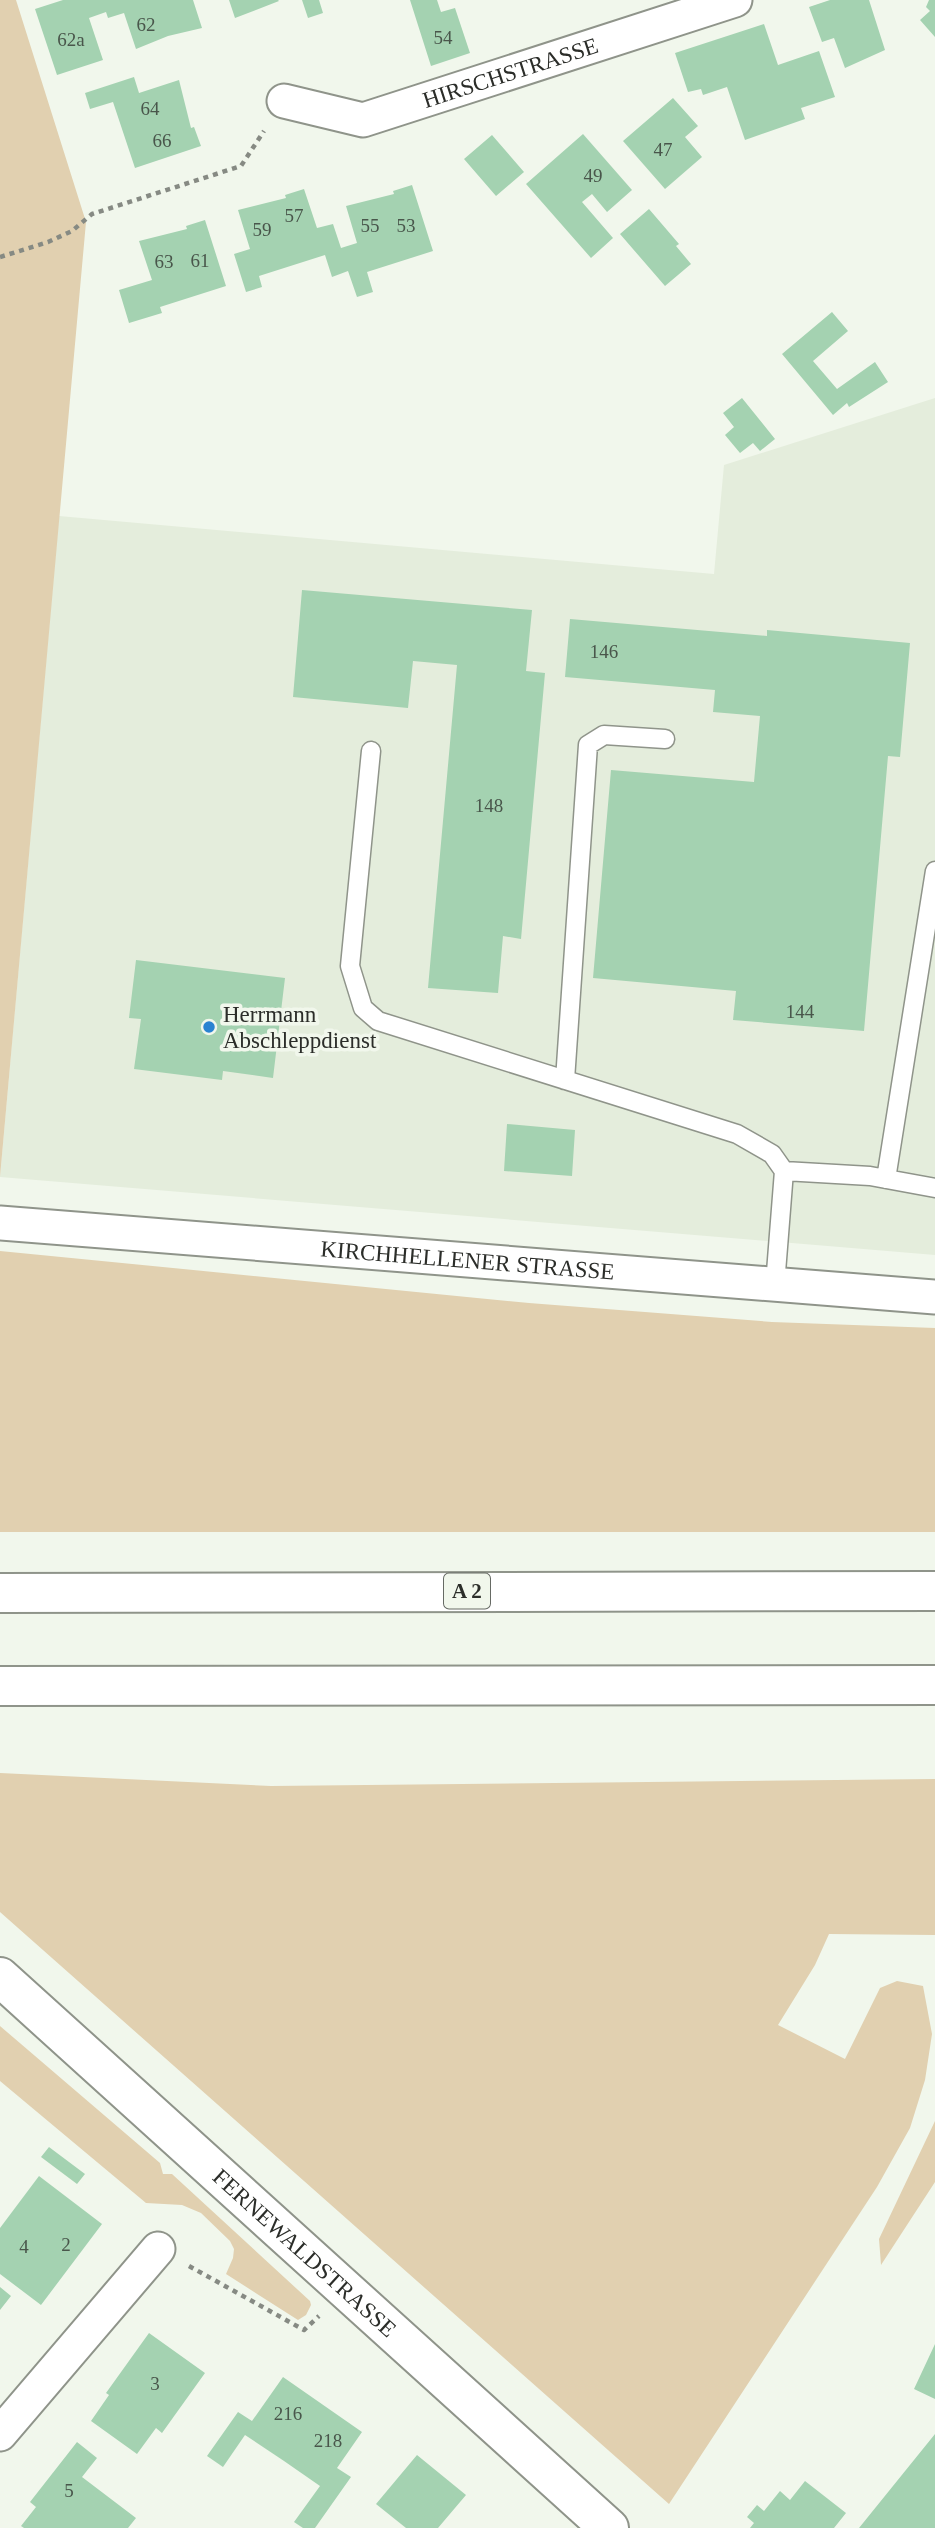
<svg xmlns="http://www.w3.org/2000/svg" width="935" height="2528" viewBox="0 0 935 2528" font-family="Georgia,serif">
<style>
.built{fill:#e4eddc}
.green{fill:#e1d0b0}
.building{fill:#a4d2b1}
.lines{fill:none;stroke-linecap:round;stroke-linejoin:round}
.service-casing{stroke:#8f948a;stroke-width:21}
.minor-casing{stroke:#8f948a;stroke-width:37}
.secondary-casing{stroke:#8f948a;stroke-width:42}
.motorway-casing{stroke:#8f948a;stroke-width:42}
.path{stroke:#868a83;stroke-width:4.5;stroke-dasharray:5 5;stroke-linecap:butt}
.service{stroke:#fff;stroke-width:18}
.minor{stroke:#fff;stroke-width:33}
.secondary{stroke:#fff;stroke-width:38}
.motorway{stroke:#fff;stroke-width:38}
.poi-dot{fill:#2a83d1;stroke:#f1f7ec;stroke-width:2.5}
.labels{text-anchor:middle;stroke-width:7;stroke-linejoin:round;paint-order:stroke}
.number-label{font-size:19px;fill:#49564b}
.shield{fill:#f1f7ec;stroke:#666a64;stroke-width:2}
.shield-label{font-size:21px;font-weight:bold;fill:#2b2d29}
.street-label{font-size:23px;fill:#2b2d29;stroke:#f1f7ec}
.poi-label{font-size:23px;fill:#2b2d29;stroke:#f1f7ec;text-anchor:start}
</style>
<rect width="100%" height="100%" fill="#f1f7ec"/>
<path class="built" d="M935 398V1255L0 1177 59 516 714 574 724 465Z"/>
<path class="green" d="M0 0H16L86 222 0 1177Z
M0 1251 529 1303 772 1322 935 1328V1532H0Z
M0 1773 271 1786 935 1779V1935L829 1934 815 1965 778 2025 845 2059 880 1988 897 1981 923 1986 932 2034 925 2080 910 2128 877 2187 669 2504 0 1912Z
M0 2026 160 2163 163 2174H172L310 2301 311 2305 306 2315 298 2320 226 2274 233 2258 234 2249 230 2241 201 2213 182 2205 146 2203 0 2081Z
M935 2121V2182L881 2265 879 2239Z"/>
<path class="building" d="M63 0H193L202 28 168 36 136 49 124 13 108 18 106 12 89 18 103 60 57 75 35 9Z
M229 0H278L279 1 235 18Z
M302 0H319L323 13 308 18Z
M410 0H437L441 12 455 8 470 53 431 66Z
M830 0H869L885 50 845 68 834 38 822 42 809 7Z
M929 0H935V37L920 20 930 11 926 7Z
M764 24 778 65 819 51 835 97 801 108 805 119 745 140 727 87 703 95 701 89 688 92 675 53Z
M134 77 139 93 179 80 191 128 194 127 201 146 135 168 113 102 90 109 85 93Z
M673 98 698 126 685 137 702 157 665 189 623 141Z
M583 134 632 190 607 212 592 194 582 202 613 238 591 258 526 184Z
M492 135 524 172 496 196 464 159Z
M412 185 433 251 367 272 373 292 357 297 348 271 332 277 325 255 259 276 262 287 246 292 234 254 250 249 238 210 286 198 285 195 304 189 317 228 333 224 341 248 357 243 346 206 394 194 393 191Z
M649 209 679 244 676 246 691 264 665 286 620 234Z
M205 220 226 286 160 307 162 313 129 323 119 290 152 280 139 241 187 229 186 226Z
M832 312 848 331 813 361 837 389 875 362 888 382 849 407 847 403 833 415 782 354Z
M742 398 775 439 760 451 753 443 740 453 725 435 734 427 723 413Z
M302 590 532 610 526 671 545 673 521 939 503 936 498 993 428 988 457 665 413 661 408 708 293 697Z
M570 619 767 636V630L910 643 900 757 888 756 864 1031 733 1020 736 991 593 978 611 770 754 782 760 716 713 712 715 690 565 677Z
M136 960 285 978 273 1078 223 1071 222 1080 134 1069 141 1019 129 1018Z
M507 1124 575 1130 572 1176 504 1171Z
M49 2147 85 2174 77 2184 41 2157Z
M39 2176 102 2224 41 2305 0 2274V2228Z
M0 2287 11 2296 0 2310Z
M149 2333 205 2373 162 2433 156 2428 137 2454 91 2421 109 2395 106 2393Z
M935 2344V2399L914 2389Z
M283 2377 362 2432 337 2468 351 2477 315 2528H303L294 2522 320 2486 284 2461 245 2435 223 2467 207 2456 238 2412 252 2421Z
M935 2434V2528H859Z
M77 2442 97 2458 82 2477 136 2518 128 2528H24L21 2526 36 2507 30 2502Z
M417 2455 466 2495 438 2528H406L376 2504Z
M805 2481 846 2513 834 2528H750L754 2523 747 2517 757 2505 764 2511 780 2491 790 2500Z"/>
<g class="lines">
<g class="service-casing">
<path id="service" d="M371 751 350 966 363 1008 378 1021 737 1134 772 1154 784 1171 775 1285
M565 1080 588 745 604 735 665 739
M784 1171 870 1176 935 1188
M886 1179 935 871"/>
</g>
<g class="minor-casing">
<g id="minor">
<path id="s1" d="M284 101 363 120 735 0"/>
<path id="s2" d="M0 1223 935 1297"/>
<path d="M0 2434 158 2249"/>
</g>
</g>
<g class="secondary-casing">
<g id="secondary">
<path id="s3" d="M0 1977 609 2528"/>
</g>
</g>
<g class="motorway-casing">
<path id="motorway" d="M0 1593 935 1591
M0 1686 935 1685"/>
</g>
<path class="path" d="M0 257 48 242 72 231 92 214 241 166 264 131
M189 2266 304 2330 319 2316"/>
<use href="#service" class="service"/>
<use href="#minor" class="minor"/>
<use href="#secondary" class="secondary"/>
<use href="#motorway" class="motorway"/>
</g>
<circle class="poi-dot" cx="209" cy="1027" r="7"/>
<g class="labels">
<g class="number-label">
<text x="146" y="31">62</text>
<text x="443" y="44">54</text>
<text x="71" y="46">62a</text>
<text x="150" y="115">64</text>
<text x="162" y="147">66</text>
<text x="663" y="156">47</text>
<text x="593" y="182">49</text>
<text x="294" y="222">57</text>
<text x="370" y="232">55</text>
<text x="406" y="232">53</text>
<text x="262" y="236">59</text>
<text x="200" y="267">61</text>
<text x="164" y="268">63</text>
<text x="604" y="658">146</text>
<text x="489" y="812">148</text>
<text x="800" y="1018">144</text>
<text x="66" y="2251">2</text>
<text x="24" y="2253">4</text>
<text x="155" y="2390">3</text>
<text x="288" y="2420">216</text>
<text x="328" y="2447">218</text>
<text x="69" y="2497">5</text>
</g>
<rect class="shield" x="444" y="1573.5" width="46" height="35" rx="5"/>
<g class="shield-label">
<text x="467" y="1598">A 2</text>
</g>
<g class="street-label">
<text dy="8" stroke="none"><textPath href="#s1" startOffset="236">HIRSCHSTRASSE</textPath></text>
<text dy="8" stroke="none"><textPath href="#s2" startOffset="469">KIRCHHELLENER STRASSE</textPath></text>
<text dy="8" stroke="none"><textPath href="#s3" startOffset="411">FERNEWALDSTRASSE</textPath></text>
</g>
<g class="poi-label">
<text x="223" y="1022">Herrmann<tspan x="223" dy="26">Abschleppdienst</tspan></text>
</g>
</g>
</svg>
